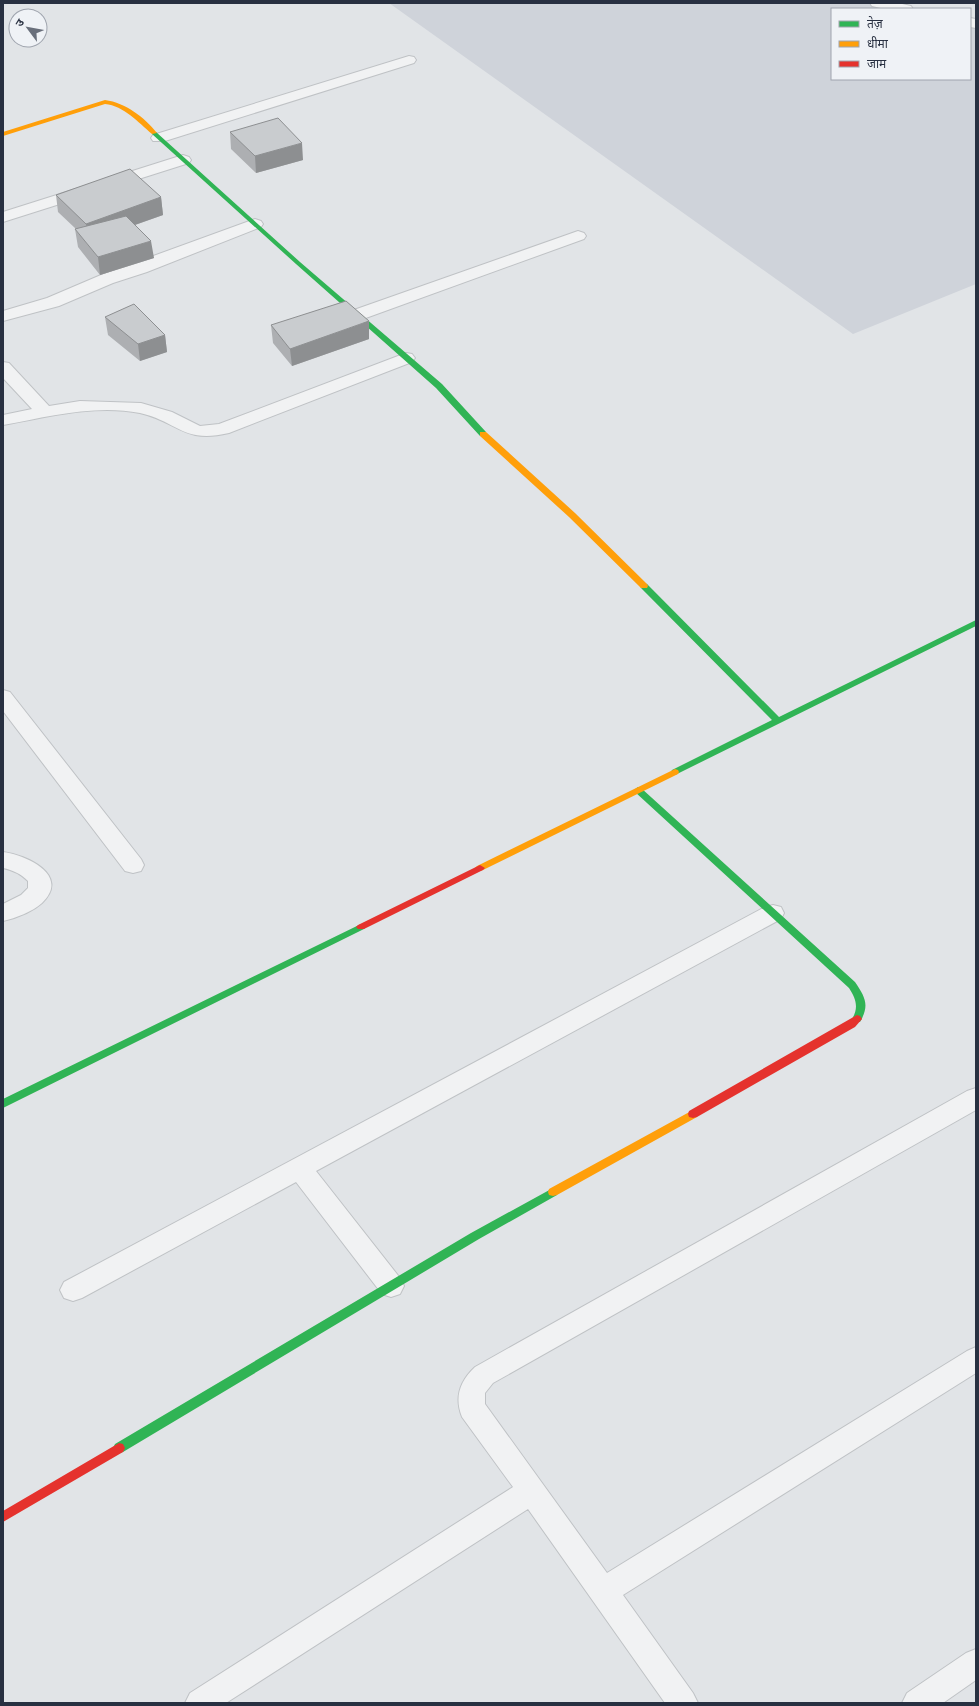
<svg xmlns="http://www.w3.org/2000/svg" width="979" height="1706" viewBox="0 0 979 1706" font-family="Quicksand,'Noto Sans Devanagari',sans-serif">
<style>
.built{fill:#cfd3da}
.lines{fill:none;stroke-linecap:round;stroke-linejoin:round}
.street-casing{stroke:#bfc2c5;stroke-width:2}
.street{fill:#f1f2f3;fill-rule:evenodd}
.fast{fill:#30b455;fill-rule:evenodd}
.slow{fill:#ff9f0a;fill-rule:evenodd}
.jam{fill:#e5322d;fill-rule:evenodd}
.wall{fill:#adafb2}
.shaded-wall{fill:#8d8f91}
.building{fill:#c9cccf;stroke:#8d8f91}
</style>
<rect width="100%" height="100%" fill="#e1e4e7"/>
<path class="built" d="M389 3H883L914 9H832V79H970V20L976 21V284L853 334Z"/>
<g class="lines">
<g class="street-casing">
<path id="street" d="M870 3H898L911 6 913 9H885L872 6Z
M970 18 976 19V28L970 27Z
M409 56 414 57 416 60 414 63 165 141H153L151 138 153 135Z
M183 155 189 157 191 160 189 163 3 222V212Z
M255 219 261 221 263 224 261 227 147 272 113 283 59 306 3 321V311L47 298 101 275Z
M578 231 584 233 586 236 584 239 363 319 357 320 351 319 348 315 351 311Z
M406 353 412 354 415 358 412 362 229 433C183 444 179 422 140 413 95 404 47 417 3 425V415L32 409 3 378V362L9 363 49 406 80 401 141 403 172 412 200 426 219 424Z
M3 690 10 692 141 859 144 865 141 871 133 873 125 871 3 711Z
M3 852C26 855 71 875 42 903 32 912 16 918 3 921V904L21 895 28 888V881C21 874 13 870 3 868Z
M773 905 781 907 784 913 781 919 316 1171 400 1278 404 1286 400 1294 391 1297 382 1294 296 1182 82 1298 73 1301 64 1298 60 1290 64 1282 765 907Z
M976 1088V1110L493 1383 485 1393V1404L607 1573 967 1351 976 1347V1373L623 1595 693 1693 698 1703H665L528 1509 226 1703H185L190 1693 513 1487 462 1417C454 1397 460 1381 475 1367L967 1091Z
M976 1649V1680L943 1703H902L907 1693 966 1653Z"/>
</g>
<use href="#street" class="street"/>
<path class="fast" d="M152 132H156L300 262 442 384 486 432V436H480L436 388 296 264 152 134Z
M644 583 647 584 779 717 976 620V626L675 775 672 774 671 772 672 770 772 720 641 588 640 586Z
M638 787 641 788 855 982C865 997 870 1005 860 1022H854L852 1019C859 1007 856 999 849 988L635 792 634 790Z
M361 924 364 925 366 927 364 929 3 1108V1099Z
M553 1188 557 1189 558 1192 557 1195 479 1239 123 1452 119 1453 115 1452 113 1448 115 1444 471 1233Z"/>
<path class="slow" d="M105 100C126 103 144 117 157 133L152 134C138 122 124 106 105 104L3 136V132Z
M480 432H486L575 513 647 584 648 586 647 588H641L569 517 480 436Z
M675 769 678 770 679 772 678 774 483 870 480 871 475 868 477 866Z
M693 1110 697 1111 698 1114 697 1117 557 1195 553 1196 549 1195 548 1192 549 1189Z"/>
<path class="jam" d="M480 865 485 868 483 870 364 929H358L356 927 358 925Z
M857 1015 860 1016 862 1019 855 1027 697 1117 693 1118 689 1117 688 1114 689 1111Z
M119 1443 123 1444 125 1448 123 1452 3 1522V1511Z"/>
</g>
<path class="wall" d="M230 132 303 160 256 173 231 149Z
M56 195 161 197 163 215 135 225 154 258 100 275 78 247 75 229H76L58 212Z
M105 317 165 335 167 352 140 361 108 335Z
M271 325 369 339 292 366 273 343Z"/>
<path class="shaded-wall" d="M302 143 303 160 256 173 255 156Z
M161 197 163 215 89 241 86 224Z
M151 241 154 258 100 275 98 257Z
M369 321V339L292 366 290 349Z
M165 335 167 352 140 361 138 344Z"/>
<path class="building" d="M278 118 302 143 255 156 230 132Z
M130 169 161 197 86 224 56 195Z
M126 216 151 241 98 257 75 229Z
M346 301 369 321 290 349 271 325Z
M134 304 165 335 138 344 105 317Z"/>
<rect width="979" height="1706" fill="none" stroke="#283041" stroke-width="8"/>
<rect x="831" y="8" width="140" height="72" fill="#eff2f6" stroke="#9fa4ae"/>
<rect x="839" y="21" width="20" height="6" fill="#30b455" stroke="#9fa4ae"/>
<text x="867" y="28" font-size="12" fill="#283041">तेज़</text>
<rect x="839" y="41" width="20" height="6" fill="#ff9f0a" stroke="#9fa4ae"/>
<text x="867" y="48" font-size="12" fill="#283041">धीमा</text>
<rect x="839" y="61" width="20" height="6" fill="#e5322d" stroke="#9fa4ae"/>
<text x="867" y="68" font-size="12" fill="#283041">जाम</text>
<g transform="translate(28 28) rotate(302)"><circle r="19" fill="#eff2f6" stroke="#9fa4ae"/>
<path d="M0-3L7 15L0 10L-7 15Z" fill="#696f7b"/>
<text y="-6" font-size="11" font-weight="bold" text-anchor="middle" fill="#283041">उ</text>
</g>
</svg>
